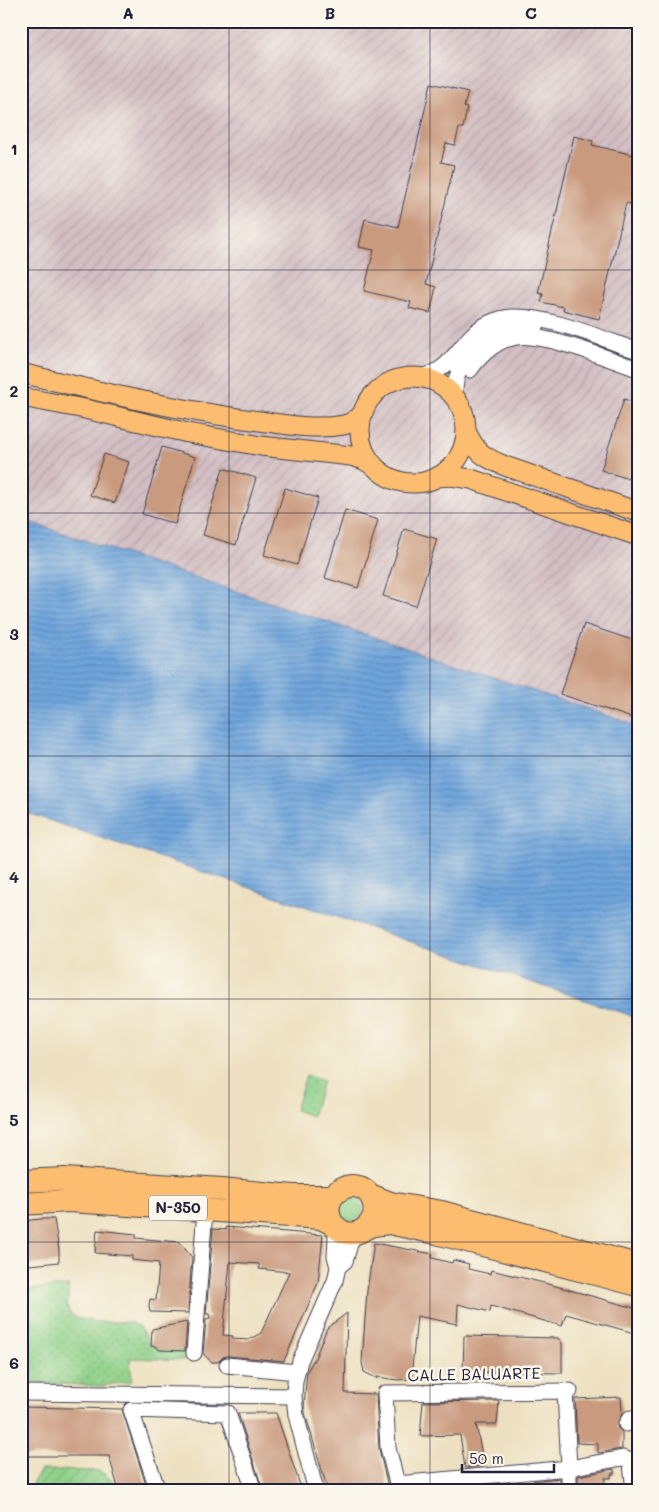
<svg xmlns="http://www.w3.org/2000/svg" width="659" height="1512" viewBox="0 0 659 1512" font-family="Mali,sans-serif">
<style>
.industrial{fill:url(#industrial-furrows)}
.grass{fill:url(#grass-dots);stroke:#587962}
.garden{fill:url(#garden-furrows);stroke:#587962}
.water{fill:url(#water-rules);stroke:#48648c}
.building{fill:#c99a7e;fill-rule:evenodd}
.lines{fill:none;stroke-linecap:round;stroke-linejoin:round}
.minor-casing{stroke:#403e4f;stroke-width:17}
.major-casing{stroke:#403e4f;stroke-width:21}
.highway-casing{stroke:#403e4f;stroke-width:24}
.minor{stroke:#fff;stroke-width:15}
.major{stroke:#fcbd6f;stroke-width:19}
.highway{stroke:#fcbd6f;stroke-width:22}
.grid{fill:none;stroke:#22223b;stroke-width:1;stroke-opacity:0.55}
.labels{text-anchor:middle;stroke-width:5;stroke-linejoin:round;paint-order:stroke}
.shield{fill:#fbf7ec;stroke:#636270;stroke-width:1}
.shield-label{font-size:15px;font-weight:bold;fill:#22223b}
.street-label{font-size:16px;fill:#22223b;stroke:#fbf7ec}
.neatline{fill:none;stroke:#22223b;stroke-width:2}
.grid-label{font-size:16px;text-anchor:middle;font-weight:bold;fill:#22223b}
</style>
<defs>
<pattern id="industrial-furrows" width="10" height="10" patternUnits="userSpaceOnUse" patternTransform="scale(1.25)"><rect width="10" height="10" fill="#d2bec3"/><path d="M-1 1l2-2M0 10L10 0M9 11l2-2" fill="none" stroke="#b4a3a8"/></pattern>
<pattern id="grass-dots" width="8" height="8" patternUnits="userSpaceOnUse" patternTransform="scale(1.25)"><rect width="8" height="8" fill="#8ed088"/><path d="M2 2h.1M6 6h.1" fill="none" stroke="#7ab276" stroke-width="1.8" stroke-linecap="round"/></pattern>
<pattern id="garden-furrows" width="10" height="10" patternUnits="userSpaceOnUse" patternTransform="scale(1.25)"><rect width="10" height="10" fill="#8ed088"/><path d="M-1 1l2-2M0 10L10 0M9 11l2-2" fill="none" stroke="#7ab276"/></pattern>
<pattern id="water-rules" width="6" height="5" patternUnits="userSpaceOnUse" patternTransform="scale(1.25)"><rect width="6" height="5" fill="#6fa5dc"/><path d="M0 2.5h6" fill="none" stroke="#5b86b4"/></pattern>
</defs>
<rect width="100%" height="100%" fill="#fbf7ec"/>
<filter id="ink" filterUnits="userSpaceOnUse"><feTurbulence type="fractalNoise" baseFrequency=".02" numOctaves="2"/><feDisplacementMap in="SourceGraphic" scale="10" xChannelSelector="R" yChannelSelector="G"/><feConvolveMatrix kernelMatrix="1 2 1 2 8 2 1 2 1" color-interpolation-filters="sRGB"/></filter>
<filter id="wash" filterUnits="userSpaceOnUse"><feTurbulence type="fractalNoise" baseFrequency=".0096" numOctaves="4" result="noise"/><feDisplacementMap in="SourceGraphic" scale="20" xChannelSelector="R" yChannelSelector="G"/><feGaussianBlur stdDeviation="1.12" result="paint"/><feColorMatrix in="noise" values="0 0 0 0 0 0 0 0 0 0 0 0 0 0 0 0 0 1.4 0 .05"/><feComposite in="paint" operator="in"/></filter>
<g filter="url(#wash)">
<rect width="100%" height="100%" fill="#ede0c0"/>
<path class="industrial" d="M21 21H638V726L21 519Z"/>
<path class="grass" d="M306 1075 323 1081 312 1116 295 1110Z
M339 1209a12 12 0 1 1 24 0a12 12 0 1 1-24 0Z
M69 1286 67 1306 70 1314 77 1318 95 1322H129L139 1326 151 1346 157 1347 159 1350 186 1351 185 1360 130 1358 132 1381 101 1386 21 1382V1290Z"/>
<path class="garden" d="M41 1470 100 1471 113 1481 116 1491H27Z"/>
<path class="water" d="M21 519 638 726V1018L21 811Z"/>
<g id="blocks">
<path class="building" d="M431 83 468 92 464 107 467 108 463 128H459L455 145 446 143 441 162 454 165 426 284 436 287 430 313 409 308 411 302 364 291 374 250 359 247 365 219 398 227Z
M574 136 593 141 592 145 638 156V205L626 203 599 319 563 310 564 307 541 302 543 294 538 293Z
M624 399 638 404V482L601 470Z
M162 447 195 457 175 524 142 514Z
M104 454 129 462 115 503 90 495Z
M223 468 256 478 236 545 203 535Z
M285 488 318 498 297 565 264 555Z
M345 510 378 520 358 588 325 578Z
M404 529 437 539 416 606 383 596Z
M584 624 638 642V720L560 694Z
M41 1219H54L59 1250V1262L21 1266V1221Z
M226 1227 323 1235 318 1283 284 1361 228 1356 223 1357 218 1362H212L203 1354 206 1319 210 1318 209 1314H206L213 1229 226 1230ZM230 1262 259 1264V1269L289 1272 261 1333 248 1340 233 1339V1336L223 1335Z
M97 1230 136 1234V1238L179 1242 192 1257 188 1313 150 1312 149 1305 150 1299 156 1300 159 1263 132 1260V1256L95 1253Z
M374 1243 433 1254 432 1258 452 1263 453 1260 469 1264 468 1269 490 1274 491 1270 552 1285 638 1309V1334L566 1314 562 1326 491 1306 490 1312 458 1304 457 1324 417 1316 411 1379 398 1380 377 1377 378 1379 364 1372 362 1362 367 1291Z
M347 1313 345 1393 376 1394 379 1449 389 1491H328L305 1413 304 1406 307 1371 315 1358 327 1328Z
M187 1322 185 1351 159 1350 157 1347 151 1346 152 1329Z
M464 1336 558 1338 562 1343V1373L463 1372Z
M621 1397 622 1414 617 1424 618 1429 622 1432V1449L598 1453V1444L577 1443 575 1399Z
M499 1401 497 1424H476L484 1466 465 1468 460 1435 420 1436 423 1402Z
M21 1407 122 1409 148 1491H119L109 1456H21Z
M238 1413H276L302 1491H263Z
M614 1469V1474H611V1478H605V1484L600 1485V1491H578V1476Z
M560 1478V1490L533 1491V1481Z"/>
</g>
</g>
<g filter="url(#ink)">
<use href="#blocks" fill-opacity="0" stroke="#403e4f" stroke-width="1"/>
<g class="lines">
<g class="minor-casing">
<path id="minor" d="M470 370C481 355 496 340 516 337 546 333 608 359 638 369
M419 377C445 374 454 354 471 336 481 325 497 318 512 317 547 315 603 339 638 351
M455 397C452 355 494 321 535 328
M338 1267 345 1261 351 1241 361 1231
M194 1353 205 1210
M227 1365 296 1372
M565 1391 569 1468V1491
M21 1393 294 1396
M626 1424 630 1418
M397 1484 569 1468 623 1458 629 1460 631 1464 634 1491
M158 1491 131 1410 228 1413 254 1491
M316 1491 296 1415 294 1396 295 1381 300 1361 335 1281 338 1267 335 1256 336 1236 335 1226
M399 1491 388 1448 385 1393 570 1391"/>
</g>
<g class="major-casing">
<path id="major" d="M21 373C100 392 180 411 260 421 288 425 316 430 344 425 352 423 357 419 363 414
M360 430a53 53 0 1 1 106 0a53 53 0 1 1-106 0Z
M21 397 85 409 188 433 261 446 351 456 364 460 375 467
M466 431C476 452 483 457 505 466L638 512
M437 477 451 476 471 479 638 536"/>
</g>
<g class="highway-casing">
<path id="highway" d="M21 1181 64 1179 222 1189 293 1196H332
M370 1195 390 1203 442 1212 638 1265
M21 1204 69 1201 320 1218C324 1220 330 1222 334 1225 337 1228 339 1230 343 1232 361 1239 380 1220 373 1201 361 1170 314 1192 333 1225
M366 1228 373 1225 389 1223 436 1233 638 1285"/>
</g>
<use href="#minor" class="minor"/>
<use href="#major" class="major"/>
<use href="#highway" class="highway"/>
</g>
</g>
<path class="grid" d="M229 21V1491M430 21V1491M21 270H638M21 513H638M21 756H638M21 999H638M21 1242H638"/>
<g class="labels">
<rect class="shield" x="149" y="1195.5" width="58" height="25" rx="4"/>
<g class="shield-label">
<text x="178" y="1213">N-350</text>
</g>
<g class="street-label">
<text transform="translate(474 1374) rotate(-1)" y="6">CALLE BALUARTE</text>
</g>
</g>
<rect width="659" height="1512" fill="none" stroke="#fbf7ec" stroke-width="55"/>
<path d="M462 1464v8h92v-8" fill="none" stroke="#22223b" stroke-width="2.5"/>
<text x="469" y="1464" font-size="15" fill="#22223b" stroke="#fbf7ec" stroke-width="4" paint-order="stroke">50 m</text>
<rect x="28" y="28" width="604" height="1456" class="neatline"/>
<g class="grid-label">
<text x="128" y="19">A</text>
<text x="330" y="19">B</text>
<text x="531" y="19">C</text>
<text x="14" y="155">1</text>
<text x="14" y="397">2</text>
<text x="14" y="640">3</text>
<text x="14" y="883">4</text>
<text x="14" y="1126">5</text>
<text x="14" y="1369">6</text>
</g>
</svg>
